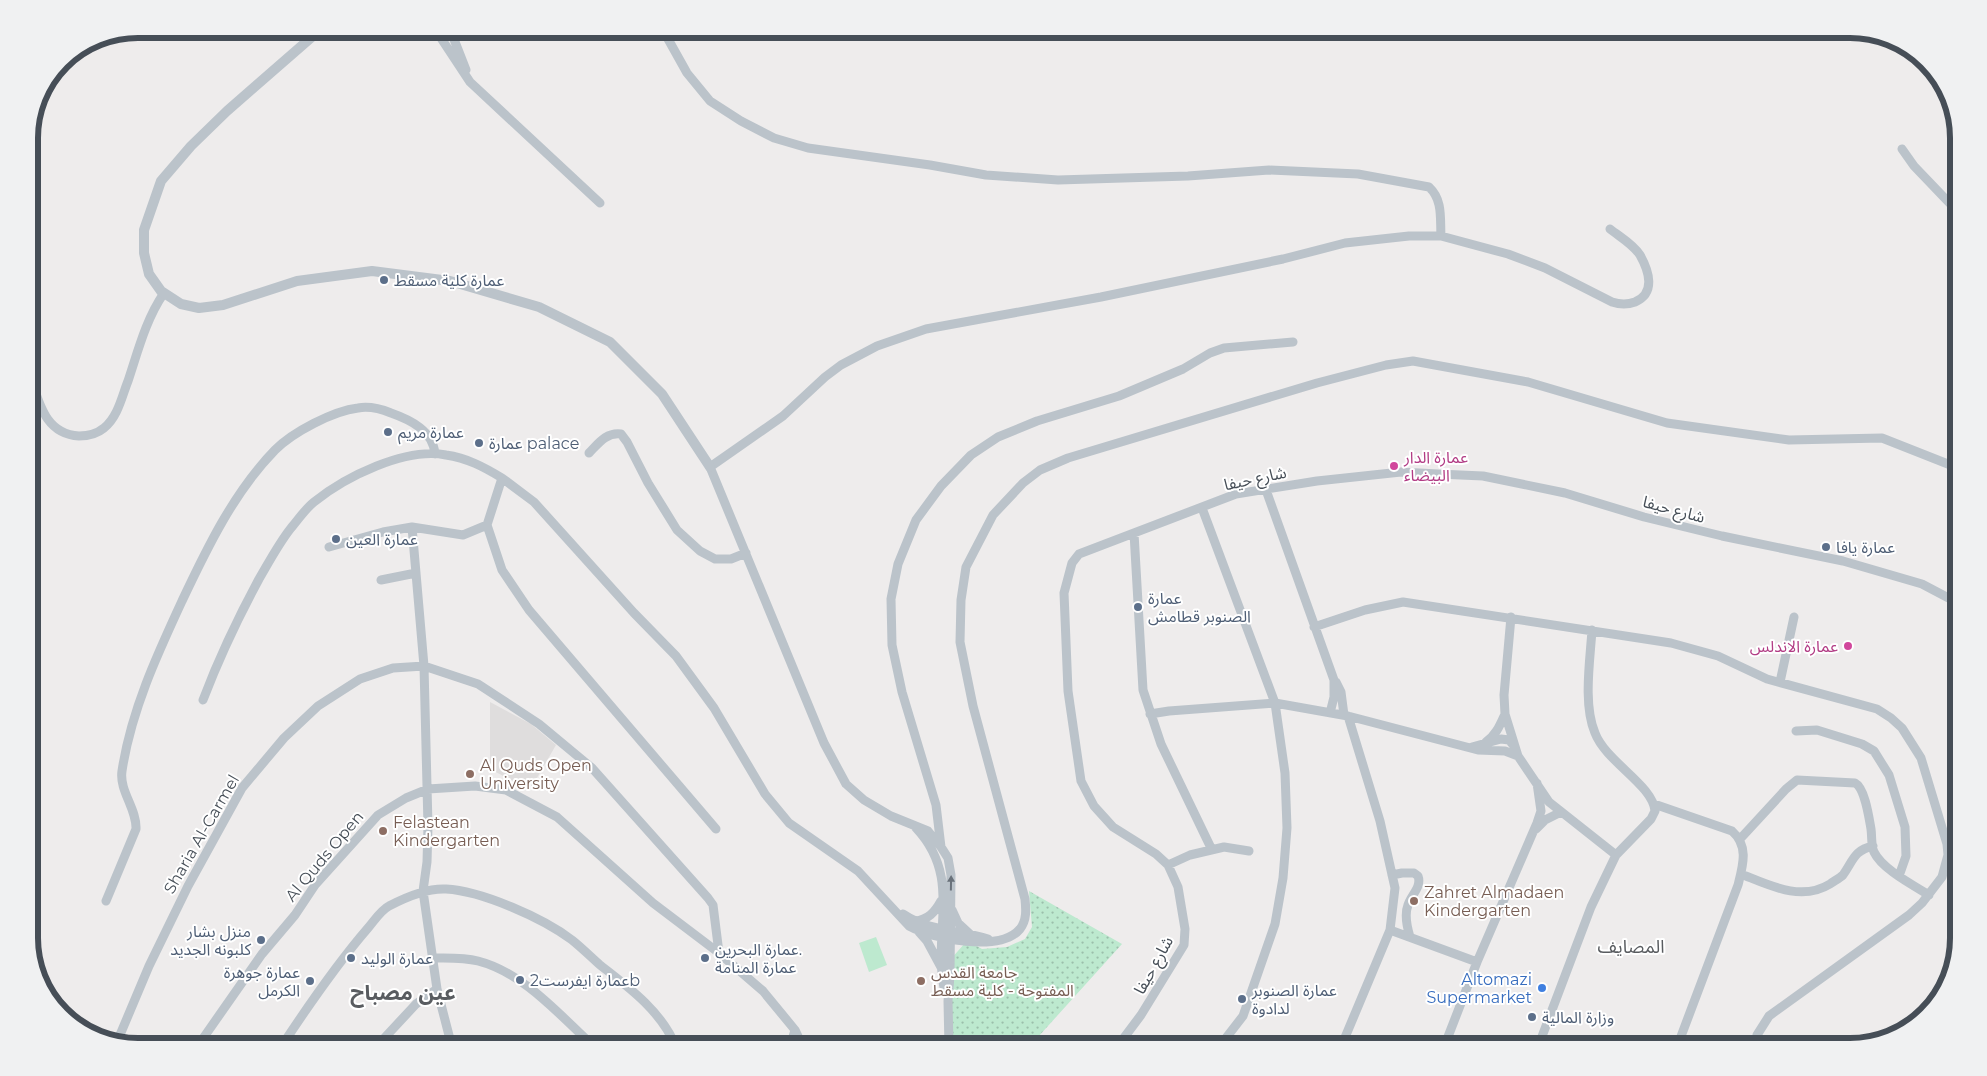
<svg xmlns="http://www.w3.org/2000/svg" width="1987" height="1076" viewBox="0 0 1987 1076" font-family="Montserrat,'Noto Sans Arabic',sans-serif">
<style>
.education{fill:#dfdddd}
.park{fill:url(#park-dots)}
.pitch{fill:#bde9cf}
.lines{fill:none;stroke-linecap:round;stroke-linejoin:round}
.minor{stroke:#bbc3ca;stroke-width:9}
.tertiary{stroke:#bbc3ca;stroke-width:10}
.oneway{fill:#69717a}
.service-dot{fill:#5c6f8a;stroke:#fff;stroke-width:2}
.hotel-dot{fill:#d1479c;stroke:#fff;stroke-width:2}
.education-dot{fill:#8d6e63;stroke:#fff;stroke-width:2}
.shop-dot{fill:#3f7fe0;stroke:#fff;stroke-width:2}
.labels{text-anchor:middle;stroke-width:4;stroke-linejoin:round;paint-order:stroke}
.service-label{font-size:16px;fill:#4e5e75;stroke:#fff;text-anchor:start}
.hotel-label{font-size:16px;fill:#b23c85;stroke:#fff;text-anchor:start}
.street-label{font-size:16px;fill:#464e57;stroke:#fff}
.education-label{font-size:16px;fill:#785e54;stroke:#fff;text-anchor:start}
.shop-label{font-size:16px;fill:#366cbe;stroke:#fff;text-anchor:end}
.neighbourhood-label{font-size:18px;fill:#595c60;stroke:#fff}
.district-label{font-size:21px;font-weight:bold;fill:#595c60;stroke:#fff}
.rim{fill:none;stroke:#464e57;stroke-width:6}
</style>
<defs>
<pattern id="park-dots" width="8" height="8" patternUnits="userSpaceOnUse" patternTransform="scale(1.25)"><rect width="8" height="8" fill="#bde9cf"/><path d="M2 2h.1M6 6h.1" fill="none" stroke="#9bbfab" stroke-width="1.8" stroke-linecap="round"/></pattern>
</defs>
<rect width="100%" height="100%" fill="#eeecec"/>
<path class="education" d="M490 702 531 724 556 745 530 790 490 769Z"/>
<path class="park" d="M1029 891 1122 944 1029 1047H950V960L965 943 970 942 982 949 1007 947 1025 939 1032 927Z"/>
<path class="pitch" d="M876 937 887 965 869 972 859 943Z"/>
<g class="lines">
<path class="minor" d="M435 29 470 82 600 203
M450 29 466 70
M665 29 668 39 687 73 710 101 741 121 774 138 808 148 930 165 986 175 1058 180 1188 176 1269 170 1358 174 1429 187C1443 200 1440 218 1441 236
M1902 149 1914 166 1958 212
M29 373C39 401 44 434 79 436 88 436 98 433 104 428 118 417 122 396 128 381 138 351 146 319 164 293
M589 453C598 444 606 432 621 434L627 442 648 483 677 530 700 551 715 559H731L746 553
M502 478 534 502 634 613 676 656 714 708 765 794 789 823 858 871 909 926C933 939 1000 953 1020 929 1027 920 1026 909 1025 899L973 706 960 642 961 600 966 567 993 515 1023 483 1040 470 1068 458 1317 383 1386 365 1413 361 1528 382 1667 423 1789 440 1882 438 1958 468
M1266 490 1334 680V697L1330 713
M1202 508 1275 703 1285 773 1287 828 1283 878 1275 924 1243 1016 1219 1047
M487 525 502 570 529 610 716 829
M1134 533 1143 690 1161 744 1212 850
M329 547 383 532 412 527
M381 580 416 573
M1511 617 1504 695 1505 714 1518 756 1549 802 1616 855
M1314 627 1365 610 1403 602 1671 643 1718 656 1767 679 1877 709 1891 718 1902 728 1921 758 1947 844 1948 855 1942 877 1922 903 1909 915 1769 1016 1757 1035 1755 1047
M1336 682 1341 692 1344 715
M1780 682 1794 617
M203 700C219 658 238 618 259 579 269 562 279 543 291 528 298 520 305 509 314 502 345 477 405 447 446 455 467 458 484 467 502 478L487 525 463 535 412 527 424 666 478 684 539 724 592 768 708 898 713 905 719 953
M1150 714 1169 711 1275 703 1348 716 1478 750 1505 751 1518 756
M1957 728 1958 729
M1796 731 1817 730 1862 744 1874 751 1889 775 1905 827 1906 856 1899 876
M1486 742C1496 735 1500 725 1505 714
M1472 747 1501 739 1509 740 1515 747
M1654 804 1732 831C1749 846 1743 865 1738 885L1677 1047
M916 828C964 879 931 933 945 992
M1536 829 1545 820 1561 812
M1740 839 1786 789 1797 780 1855 783C1865 788 1869 818 1871 829 1872 836 1871 846 1874 852 1882 869 1913 885 1929 895
M941 847 936 805 902 692 892 645 891 599 898 564 916 520 941 486 971 455 998 437 1037 421 1119 396 1183 369 1210 353 1224 348 1293 342
M1168 865 1190 855 1224 847 1249 851
M1741 874C1769 885 1801 902 1830 884 1834 881 1840 878 1843 875 1853 861 1854 850 1873 846
M1392 875 1402 873H1414L1418 876C1422 887 1411 895 1408 905 1404 915 1407 927 1410 937
M106 901 136 829C137 809 119 791 122 771 131 711 157 655 182 601 207 548 234 492 275 450 293 432 333 411 358 408 369 406 381 409 391 413 411 420 433 431 435 454
M952 910 958 923 971 935
M903 914C928 931 960 930 988 939
M915 921C928 920 935 912 941 901
M1390 930 1477 962
M919 932 927 941 941 967
M431 958C447 958 463 957 478 961 521 972 555 1010 587 1040L592 1047
M117 1042 149 966 188 886 242 788 284 738 318 706 360 679 393 668 424 666 428 826 427 862 423 891 437 989 452 1047
M197 1047 262 954 295 915 315 885 378 815 406 798 428 789 475 786 506 790 557 817 653 903 719 953 763 991 795 1030 803 1047
M281 1047C308 1006 336 965 368 928 374 921 381 910 389 906 406 897 427 888 446 889 482 891 543 918 572 940 582 948 591 957 600 965 630 988 662 1012 676 1047
M376 1047 416 1004 437 989
M790 1047 795 1030
M949 1047 948 1001 950 975 951 875 948 858 941 847 928 831 891 816 864 800 846 784 824 743 710 467 783 416 825 377 841 365 877 346 926 329 1101 297 1283 259 1345 243 1409 236H1441L1508 254 1545 268 1612 302C1621 305 1627 305 1635 302 1656 293 1649 271 1640 255 1633 244 1620 237 1610 229
M1117 1047 1141 1015 1184 945 1185 929 1178 887 1168 865 1156 854 1113 827 1094 806 1081 781 1068 691 1064 593 1072 563 1079 554 1236 494 1317 481 1401 472 1438 474 1483 476 1565 493 1644 517 1722 536 1843 561 1922 584 1958 603
M1341 1047 1390 930 1395 888 1380 821 1348 716
M1444 1047 1477 962 1537 823 1541 811 1537 783
M1538 1047 1591 907 1616 855 1651 819 1655 811C1653 785 1606 762 1595 733 1583 705 1590 661 1592 630"/>
<path class="tertiary" d="M321 29 227 111 191 146 161 181 144 230V253L149 274 161 291 181 304 199 308 223 305 297 281 372 271 450 281 539 307 610 342 662 394 710 467"/>
</g>
<defs><path id="oneway-solid" d="M-6-.8H1V-3.2L6.5 0L1 3.2V.8H-6Z" transform="scale(1.25)"/></defs>
<use class="oneway" href="#oneway-solid" transform="translate(951 883) rotate(-89)"/>
<g class="service-dot">
<circle cx="384" cy="280" r="5"/>
<circle cx="388" cy="432" r="5"/>
<circle cx="479" cy="443" r="5"/>
<circle cx="336" cy="539" r="5"/>
<circle cx="1826" cy="547" r="5"/>
<circle cx="1138" cy="607" r="5"/>
<circle cx="261" cy="940" r="5"/>
<circle cx="351" cy="958" r="5"/>
<circle cx="705" cy="958" r="5"/>
<circle cx="520" cy="980" r="5"/>
<circle cx="310" cy="981" r="5"/>
<circle cx="1242" cy="999" r="5"/>
<circle cx="1532" cy="1017" r="5"/>
</g>
<g class="hotel-dot">
<circle cx="1394" cy="466" r="5"/>
<circle cx="1848" cy="646" r="5"/>
</g>
<g class="education-dot">
<circle cx="470" cy="774" r="5"/>
<circle cx="383" cy="831" r="5"/>
<circle cx="1414" cy="901" r="5"/>
<circle cx="921" cy="981" r="5"/>
</g>
<circle class="shop-dot" cx="1542" cy="988" r="5"/>
<g class="labels">
<g class="service-label">
<text x="394" y="286">عمارة كلية مسقط</text>
<text x="398" y="438">عمارة مريم</text>
<text x="489" y="449">عمارة palace</text>
<text x="346" y="545">عمارة العين</text>
<text x="1836" y="553">عمارة يافا</text>
<text x="1148" y="604">عمارة<tspan x="1148" dy="18">الصنوبر قطامش</tspan></text>
<text x="251" y="937" text-anchor="end">منزل بشار<tspan x="251" dy="18">كلبونه الجديد</tspan></text>
<text x="715" y="955">عمارة البحرين.<tspan x="715" dy="18">عمارة المنامة</tspan></text>
<text x="361" y="964">عمارة الوليد</text>
<text x="300" y="978" text-anchor="end">عمارة جوهرة<tspan x="300" dy="18">الكرمل</tspan></text>
<text x="530" y="986">عمارة ايفرست2b</text>
<text x="1252" y="996">عمارة الصنوبر<tspan x="1252" dy="18">لدادوة</tspan></text>
<text x="1542" y="1023">وزارة المالية</text>
</g>
<g class="hotel-label">
<text x="1404" y="463">عمارة الدار<tspan x="1404" dy="18">البيضاء</tspan></text>
<text x="1838" y="652" text-anchor="end">عمارة الاندلس</text>
</g>
<g class="street-label">
<text transform="translate(1255 478) rotate(-12)" y="6">شارع حيفا</text>
<text transform="translate(1674 509) rotate(15)" y="6">شارع حيفا</text>
<text transform="translate(201 834) rotate(-60)" y="6">Sharia Al-Carmel</text>
<text transform="translate(324 856) rotate(-50)" y="6">Al Quds Open</text>
<text transform="translate(1153 965) rotate(-61)" y="6">شارع حيفا</text>
</g>
<g class="education-label">
<text x="480" y="771">Al Quds Open<tspan x="480" dy="18">University</tspan></text>
<text x="393" y="828">Felastean<tspan x="393" dy="18">Kindergarten</tspan></text>
<text x="1424" y="898">Zahret Almadaen<tspan x="1424" dy="18">Kindergarten</tspan></text>
<text x="931" y="978">جامعة القدس<tspan x="931" dy="18">المفتوحة - كلية مسقط</tspan></text>
</g>
<g class="shop-label">
<text x="1532" y="985">Altomazi<tspan x="1532" dy="18">Supermarket</tspan></text>
</g>
<g class="neighbourhood-label">
<text x="1631" y="953">المصايف</text>
</g>
<g class="district-label">
<text x="403" y="1000">عين مصباح</text>
</g>
</g>
<path d="M0 0H1987V1076H0ZM138 38H1850A100 100 0 0 1 1950 138V938A100 100 0 0 1 1850 1038H138A100 100 0 0 1 38 938V138A100 100 0 0 1 138 38Z" fill="#f0f1f2" fill-rule="evenodd"/>
<path class="rim" d="M138 38H1850A100 100 0 0 1 1950 138V938A100 100 0 0 1 1850 1038H138A100 100 0 0 1 38 938V138A100 100 0 0 1 138 38Z"/>
</svg>
